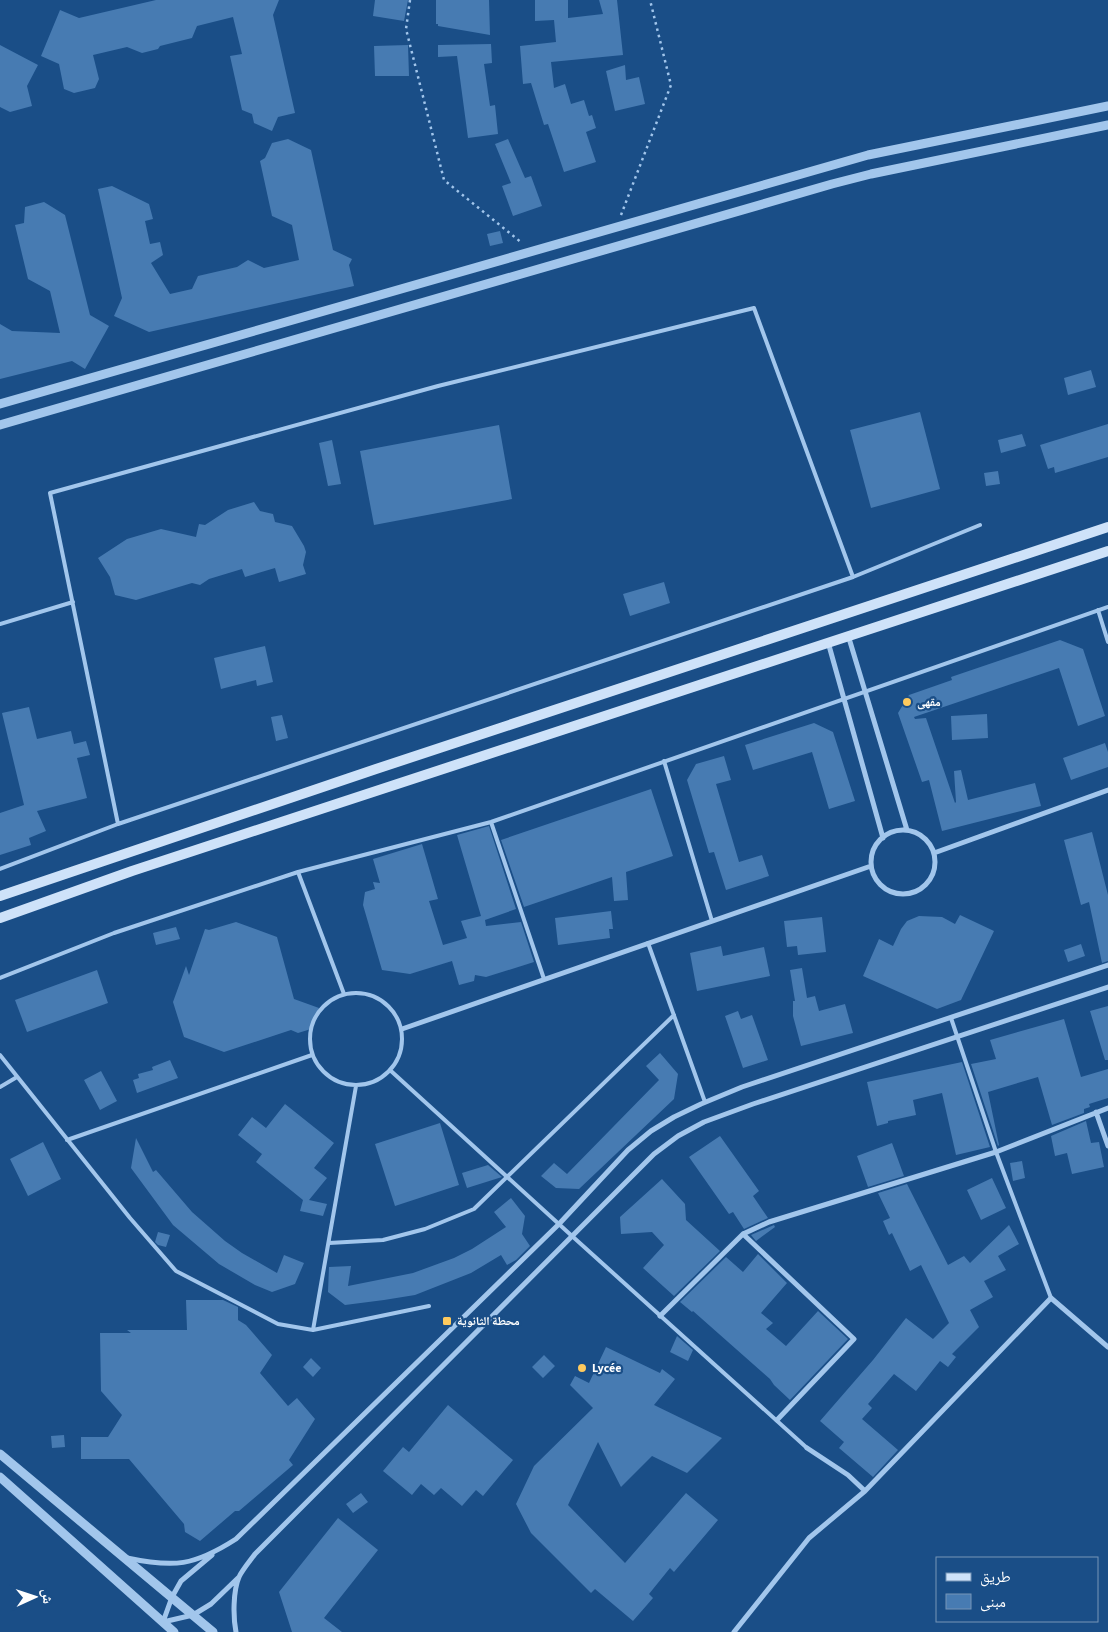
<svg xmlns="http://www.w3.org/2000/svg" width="1108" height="1632" viewBox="0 0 1108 1632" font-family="'Source Sans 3','Noto Naskh Arabic',sans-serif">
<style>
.building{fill:#477bb2}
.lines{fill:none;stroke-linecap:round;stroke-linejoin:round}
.path{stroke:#a2c6ec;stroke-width:2.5;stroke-dasharray:2.5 4;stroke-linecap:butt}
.service{stroke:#a2c6ec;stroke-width:4}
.minor{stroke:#a2c6ec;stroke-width:5}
.tertiary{stroke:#a2c6ec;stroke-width:9}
.secondary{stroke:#cee2f9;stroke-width:10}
.poi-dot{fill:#feca5e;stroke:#1a4e87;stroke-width:2}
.labels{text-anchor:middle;stroke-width:4.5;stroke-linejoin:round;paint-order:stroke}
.poi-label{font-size:12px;font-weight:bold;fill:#fff;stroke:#1a4e87;text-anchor:start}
</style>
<rect width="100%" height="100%" fill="#1a4e87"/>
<path class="building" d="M156 0H279L273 15 295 113 278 117 272 131 254 123 252 114 242 110 230 56 242 54 233 17 197 26 192 38 160 46 158 49 142 53 127 47 93 55 99 79 95 88 74 93 64 89 59 64 41 56 60 10 79 18Z
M375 0H408L404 21 373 16Z
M436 0H489L490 35 438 26V24H436Z
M535 0H568V18L603 14 599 0H617L623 55 551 62 554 88 565 84 571 104 584 100 589 116 592 115 596 128 586 132 596 162 564 172 548 124 544 125 531 83 523 84 520 46 556 42 554 20 535 21Z
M491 44 492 63 484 64 490 106 495 105 498 134 468 138 457 56 438 57V45Z
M0 45 38 65 27 86 32 106 10 112 0 107Z
M408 45 409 76H375L374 46Z
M625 65 626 80 639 77 645 104 615 111 606 71Z
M288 139 311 150 333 250 352 259 349 265 354 286 149 332 114 316 122 298 98 189 112 186 149 204 153 219 145 221 150 244 160 242 163 255 151 263 170 294 192 289 198 276 237 267 248 260 264 268 299 260 292 225 272 216 260 161 265 158 272 143Z
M508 139 525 178 531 176 542 206 513 216 502 186 511 183 495 144Z
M44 202 65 215 90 315 109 326 85 369 72 361 0 379V324L12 331 60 333 50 291 28 279 15 225 24 223 25 207Z
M500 231 503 243 490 246 487 234Z
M1091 370 1096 387 1068 395 1064 378Z
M920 412 940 489 871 508 850 430Z
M1108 424V457L1055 473 1054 467 1048 469 1040 445Z
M499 425 512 499 374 525 360 451Z
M1022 434 1026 446 1001 453 998 440Z
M332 440 341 484 328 486 319 443Z
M998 471 1000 484 986 486 984 473Z
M254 502 260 511 273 514 275 522 292 526 304 546 306 552 303 565 306 574 279 582 275 568 245 577 242 569 209 579 200 585 192 583 136 600 115 595 110 577 98 558 127 539 161 529 196 537 199 524 205 525 228 510Z
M664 582 670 603 630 616 623 594Z
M1060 640 1083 649 1105 716 1078 726 1059 668 914 717 915 719 926 718 955 803 956 802 954 771 961 770 968 800 1035 783 1041 806 942 831 929 780 922 782 898 713 909 695 952 680 951 677Z
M265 646 273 682 257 686 256 680 221 689 214 658Z
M29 707 37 739 71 731 74 744 86 741 90 755 77 758 87 798 37 811 46 831 29 838 31 845 0 855V813L24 805 2 713Z
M987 714 988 738 952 740 951 716Z
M282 715 288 738 276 741 271 717Z
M814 723 833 732 855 801 829 809 812 752 753 770 745 745Z
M1105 743 1108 752V767L1071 780 1063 758Z
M724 756 731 780 716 784 739 862 762 855 769 876 726 890 714 852 709 853 687 780 696 764Z
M651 789 673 856 626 872 628 900 614 901 612 877 524 907 501 840Z
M489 826 516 909 485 920 486 926 521 922 534 962 486 977 475 975 474 981 459 985 452 961 410 974 382 970 363 905 365 892 375 889 373 882 380 883 373 859 422 844 438 899 429 901 443 945 467 938 461 921 481 916 457 835Z
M1092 832 1108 895V961L1102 963 1089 902 1081 905 1064 840Z
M611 911 613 929H609L610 938 558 945 555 918Z
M960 915 994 931 961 1000 937 1009 863 976 879 939 893 946 901 929 907 921 919 916 942 917 955 924Z
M822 917 826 952 798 955 797 946 787 947 784 921Z
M236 922 277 937 294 999 319 1008 311 1029 298 1033 291 1030 224 1052 184 1037 173 1002 186 966 189 975 205 929 209 930Z
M176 927 180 939 156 945 153 933Z
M1081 944 1085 956 1068 962 1064 950Z
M721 946 723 956 764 947 770 976 697 991 690 953Z
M802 968 807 998 815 996 819 1011 845 1004 853 1033 801 1046 793 1016V1001H795L790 970Z
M97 970 108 1003 27 1032 15 1000Z
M1108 1006V1060H1105L1090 1011Z
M738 1011 741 1019 752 1015 768 1060 743 1068 725 1016Z
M1064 1019 1081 1077 1108 1069V1098L1089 1104 1090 1107 1084 1109V1113L1052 1125 1038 1077 988 1092 999 1145 998 1146 971 1064 996 1059 990 1040Z
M660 1053 678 1074 674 1099 579 1189 556 1188 541 1176 554 1163 567 1174 659 1080 646 1066Z
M170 1060 178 1078 137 1093 133 1080 139 1078 138 1074 153 1070 152 1067Z
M962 1062 990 1147 956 1155 942 1093 913 1100 916 1115 888 1121V1123L877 1126 867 1082Z
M101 1071 117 1101 100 1110 84 1080Z
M285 1104 334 1143 314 1168 327 1178 309 1200 327 1204 323 1216 300 1211 303 1200 256 1162 262 1154 238 1135 252 1117 266 1128Z
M1086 1121 1091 1143 1099 1142 1104 1167 1072 1174 1067 1153 1055 1156 1051 1136Z
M440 1123 459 1185 395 1206 375 1144Z
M720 1136 759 1191 753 1196 768 1218 744 1229 733 1212 729 1214 689 1157Z
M136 1138 153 1172 156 1170 192 1212 225 1241 242 1253 277 1273 284 1255 304 1263 295 1284 272 1292 255 1285 219 1264 173 1225 131 1168Z
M43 1142 61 1179 28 1196 10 1159Z
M892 1143 904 1176 868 1187 857 1156Z
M1022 1161 1025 1178 1013 1181 1010 1163Z
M488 1165 502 1177 467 1188 462 1173Z
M992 1178 1006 1208 981 1220 967 1190Z
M662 1179 685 1204 686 1220 720 1251 674 1296 643 1268 664 1245 652 1232 621 1234 620 1217Z
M907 1184 948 1265 964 1256 970 1263 1009 1225 1019 1244 998 1256 1006 1270 984 1281 993 1297 970 1310 979 1327 952 1354 956 1357 948 1367 940 1361 916 1391 894 1374 868 1404 872 1408 862 1419 898 1450 873 1477 839 1448 844 1442 820 1421 873 1360 906 1318 933 1339 949 1323 921 1265 910 1271 892 1233 889 1235 883 1221 890 1218 878 1193Z
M511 1198 525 1216 522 1234 530 1246 516 1260 507 1265 501 1255 471 1273 415 1295 384 1300 345 1305 328 1292 329 1267 351 1266 348 1286 413 1273 454 1258 472 1249 506 1227 494 1212Z
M774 1225 775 1227 756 1241 751 1235Z
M158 1232 170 1235 166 1247 158 1245 155 1242Z
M758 1254 787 1283 761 1313 773 1323 766 1329 786 1346 818 1311 848 1339 790 1400 774 1385 770 1379 693 1311 692 1312 680 1302 726 1257 743 1272Z
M186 1300H223L238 1307V1320L246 1325 272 1355 260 1373 288 1406 297 1398 315 1419 289 1460 293 1465 239 1511H235L200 1541 185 1532 184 1524 129 1459H81V1437H108L122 1415 101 1391 100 1333H131L127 1330H187Z
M677 1336 693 1350 688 1361 670 1352Z
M606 1347 660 1373 662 1369 675 1379 654 1405 722 1438 687 1473 652 1456 621 1487 598 1442 568 1505 625 1563 686 1493 718 1520 674 1572 670 1568 649 1594 653 1598 633 1621 595 1589 591 1593 531 1533 516 1504 534 1466 593 1408 570 1385 575 1376 589 1383Z
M544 1355 555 1366 543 1378 532 1367Z
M311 1358 321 1368 313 1377 303 1367Z
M448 1405 513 1460 483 1496 476 1490 462 1506 441 1488 434 1495 421 1484 412 1495 383 1471 403 1447 409 1452Z
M64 1435 65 1447 52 1448 51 1436Z
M361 1493 368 1502 353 1513 346 1504Z
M338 1518 378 1550 324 1618 342 1632H292L279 1592Z"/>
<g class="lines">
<path class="path" d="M410 0 406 29 444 180 522 243
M621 215 671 85 650 0"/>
<path class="service" d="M1098 610 1108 642
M0 624 73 602
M664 761 712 921
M491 822 544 979
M118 824 853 577 980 525
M0 869 118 824 50 493 438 386 754 308 853 577
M298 872 344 994
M648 943 705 1102
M0 978 114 933 298 872 491 822 1108 607
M310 1039a46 46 0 1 1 92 0a46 46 0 1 1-92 0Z
M951 1018 996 1152 1051 1298
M0 1055 130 1218 176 1271 278 1324 313 1330 429 1306
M391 1071 572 1236 807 1448
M0 1087 17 1077
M67 1140 312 1055
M329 1243 383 1240 425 1229 474 1209 674 1015
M313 1330 356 1086"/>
<path class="minor" d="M848 635 907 830
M828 642 883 838
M871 862a32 32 0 1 1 64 0a32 32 0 1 1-64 0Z
M934 853 1108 790
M402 1029 871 866
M1096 1112 1108 1146
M743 1234 854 1339 777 1420
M660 1316 743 1234 769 1222 996 1152 1108 1108
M807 1448 848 1475 865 1491 1051 1298 1108 1347
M212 1555 181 1581 172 1597 163 1622 193 1615 211 1604 239 1577
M127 1558C174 1568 194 1566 236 1539L559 1224 628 1150 651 1131 674 1117 701 1104 742 1087 1108 965
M236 1632C233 1617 233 1591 239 1577 243 1569 250 1561 255 1554L654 1154 678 1136 704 1122 753 1104 1108 987
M734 1632 809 1538 865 1491"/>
<path class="tertiary" d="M0 404 868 155 1108 106
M0 425 832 184 871 174 1108 125
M0 1454 213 1632
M0 1477 174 1632"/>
<path class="secondary" d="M0 896 376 769 1108 527
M0 918 132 871 1108 551"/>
</g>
<g class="poi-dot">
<circle cx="907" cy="702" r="5"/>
<rect x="442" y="1316" width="10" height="10" rx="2.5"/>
<circle cx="582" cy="1368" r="5"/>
</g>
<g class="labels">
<g class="poi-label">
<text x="917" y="706">مقهى</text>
<text x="457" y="1325">محطة الثانوية</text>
<text x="592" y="1372">Lycée</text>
</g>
</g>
<rect x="936" y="1557" width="162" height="65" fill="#1a4e87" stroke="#7695b7"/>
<rect x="946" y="1573" width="25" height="8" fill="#cee2f9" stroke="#7695b7"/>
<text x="980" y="1582" font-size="15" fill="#ffffff">طريق</text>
<rect x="946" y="1594" width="25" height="15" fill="#477bb2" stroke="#7695b7"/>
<text x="980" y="1607" font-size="15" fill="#ffffff">مبنى</text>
<g transform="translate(35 1597) rotate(87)" stroke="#1a4e87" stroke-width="4" paint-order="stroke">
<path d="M0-4L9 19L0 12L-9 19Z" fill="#ffffff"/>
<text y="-8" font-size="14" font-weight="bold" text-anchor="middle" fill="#ffffff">ش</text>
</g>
</svg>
